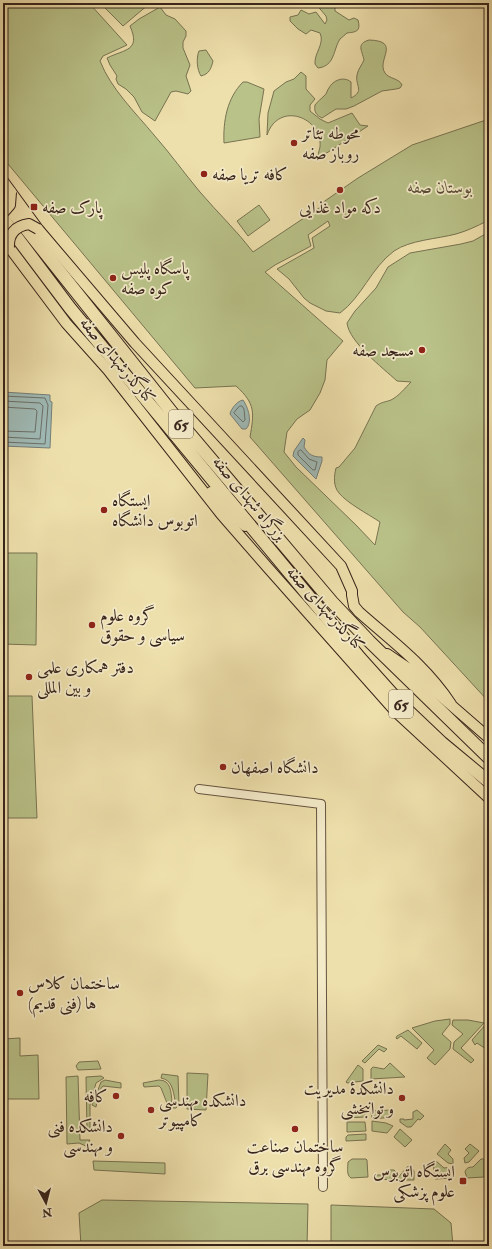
<svg xmlns="http://www.w3.org/2000/svg" width="492" height="1249" viewBox="0 0 492 1249" font-family="'IM FELL Double Pica',Amiri,serif">
<style>
.green{fill:#b9c289;stroke:#787352}
.water{fill:#9fbab6;stroke:#757e78}
.lines{fill:none;stroke-linecap:round;stroke-linejoin:round}
.shore{stroke:#6b6f68;stroke-width:1}
.minor-casing{stroke:#65533f;stroke-width:10}
.major-casing{stroke:#37241b;stroke-width:12}
.highway-casing{stroke:#37241b;stroke-width:14}
.minor{stroke:#f4ebc9;stroke-width:8}
.major{stroke:#eee0ac;stroke-width:10}
.highway{stroke:#eee0ac;stroke-width:12}
.major-bridge-casing{stroke:#37241b;stroke-width:12;stroke-linecap:butt}
.major-bridge{stroke:#eee0ac;stroke-width:10}
.poi-dot{fill:#8f2418;stroke:#f4ebc9;stroke-width:1.5}
.labels{text-anchor:middle;stroke-width:3.5;stroke-linejoin:round;paint-order:stroke}
.shield{fill:#f4ebc9;stroke:#70604f;stroke-width:1}
.shield-label{font-size:16px;font-weight:bold;fill:#37241b}
.poi-label{font-size:17px;fill:#37241b;stroke:#f4ebc9;text-anchor:start}
.park-label{font-size:17px;font-style:italic;fill:#584c36;stroke:#f4ebc9}
.street-label{font-size:17px;fill:#37241b;stroke:#f4ebc9}
</style>
<rect width="100%" height="100%" fill="#eee0ac"/>
<filter id="stains"><feTurbulence type="fractalNoise" baseFrequency=".005" numOctaves="4"/><feColorMatrix values="0 0 0 0 .2 0 0 0 0 .09 0 0 0 0 .02 0 0 0 .5 -.17"/></filter>
<radialGradient id="worn" r=".72"><stop offset=".6" stop-color="#630" stop-opacity="0"/><stop offset="1" stop-color="#630" stop-opacity=".3"/></radialGradient>
<path class="green" d="M3 3H89L127 45 103 56 100 61C111 89 135 112 154 135 170 153 184 173 200 192 218 213 237 231 253 252L322 206 324 210 322 203 358 178 412 145 489 119V219L487 221C477 226 467 231 456 234 437 239 410 240 394 251 371 268 362 297 340 313L326 311 310 303 304 298 289 279 277 269 314 248 312 238 330 226 328 221 308 235 311 246 275 265 265 272 343 341 327 360 325 380 320 393 310 410 297 419 287 432 284 452 296 467 356 525 375 545 380 522C368 514 347 503 339 493 333 486 334 476 336 468L339 467 355 448 376 406C381 402 386 402 391 400 399 396 405 388 411 382L397 381C383 368 349 342 347 323L355 311 376 288 388 267 410 253 461 244 473 241 489 232V702L420 627 403 612 250 437C254 413 256 404 236 386L195 388 3 158Z
M100 3H149V4L123 26Z
M315 3H335V11L349 20 354 18 358 20C361 31 357 32 347 33 345 35 342 37 340 39 333 50 335 66 318 68L315 64C314 53 325 44 320 33L311 30 306 34 298 29 290 21V17L298 15 301 10 309 14 316 12 325 24 327 20 326 16Z
M160 7 166 15 175 19 186 31V36L183 42V48L190 65 186 76 191 91 188 94 176 91 171 92 155 121 142 112 134 97 126 89 118 84 116 79 117 76 110 65 107 58C125 49 141 51 130 26L139 19Z
M369 40C402 41 376 60 385 73 389 79 399 78 402 85L400 88 396 89 382 91 354 106 346 109H336L322 118C316 115 314 112 315 105 318 101 321 99 324 96 327 94 327 90 329 88 333 80 344 76 351 82V98C365 91 355 86 357 75 358 69 362 65 364 60 362 50 356 44 369 40Z
M206 50 213 61C211 69 209 74 201 76 197 70 196 58 199 51Z
M301 72 306 76V89L315 99 310 105V111L320 119 328 123 352 113 360 125 368 126 316 160C318 156 319 151 320 147 323 118 279 100 267 135L268 113 274 91 286 82 294 79Z
M243 82H247L264 89 259 119 260 137 224 143C223 121 227 98 243 82Z
M259 205 270 220 248 236 237 221Z
M3 553H37L36 645 3 644Z
M3 696H32L37 818H3Z
M450 1019V1024L442 1034 451 1042 450 1049 435 1065 427 1058 434 1050 412 1028 435 1021Z
M453 1020H468L484 1023 461 1048 474 1060 471 1063 453 1049 454 1042 463 1034 452 1025Z
M486 1024H489V1045L486 1049 477 1043 475 1045 472 1040Z
M408 1030 422 1043 417 1049 401 1036 397 1039 396 1038 397 1036Z
M20 1038V1056L38 1055 39 1099H3V1039Z
M378 1045 387 1049 384 1052 379 1049 365 1063 362 1061Z
M98 1061 101 1069 78 1070 76 1066 79 1062Z
M390 1063 405 1077 371 1079V1069L373 1067 384 1069Z
M358 1065 363 1069V1081L347 1083 346 1082Z
M187 1073 208 1074 206 1110 187 1109Z
M162 1074 178 1076 179 1104 176 1108H168L167 1106 172 1105 175 1100C173 1090 172 1080 161 1078Z
M78 1076 80 1140H90L86 1146 79 1143 67 1144 66 1077Z
M101 1076 104 1078 96 1083 90 1105V1133L87 1131 86 1077Z
M105 1080 121 1083V1088L103 1086 99 1091 96 1107 92 1105 101 1082Z
M159 1080C171 1080 171 1092 172 1102L167 1103 161 1088 159 1086 144 1087 143 1083Z
M393 1110 392 1117 373 1119 372 1118 371 1112 372 1111Z
M417 1110 424 1116 420 1120 418 1119 411 1127H407L400 1122V1119H404V1120L413 1119V1112Z
M365 1111V1117L347 1118 348 1112Z
M372 1121 386 1123 393 1126 387 1133 372 1131Z
M347 1122H365L366 1131 347 1132Z
M400 1129 412 1140 405 1147 394 1137Z
M366 1134V1140L346 1141V1137L348 1135Z
M445 1144 451 1150 448 1154 453 1159V1164L448 1163 437 1154Z
M470 1144 479 1151 469 1162 465 1163 464 1158 469 1153 465 1149Z
M366 1159 367 1160 368 1177 351 1178C346 1175 348 1167 348 1162L352 1159Z
M481 1159H484V1177L467 1178 465 1172C466 1168 469 1167 473 1167Z
M93 1161 165 1163V1174L94 1170Z
M436 1161 444 1168C449 1167 452 1168 454 1172L453 1178 435 1179 433 1162Z
M410 1166 414 1171V1180H396L407 1167Z
M389 1170H394L397 1173 390 1180 373 1178 374 1175H386Z
M102 1200 308 1204 307 1246H81L79 1213Z
M331 1205 434 1209 451 1223 453 1246H331Z"/>
<path class="water" d="M3 392 50 395V401L52 402 50 448 3 446Z
M243 400C248 407 253 422 246 429H242L230 414C231 409 237 401 243 400Z
M303 438 305 440 304 447C309 455 313 457 322 457V461L316 479 293 456 294 451Z"/>
<g class="lines">
<path class="shore" d="M3 396 45 398 48 405 45 444 3 442
M3 401 40 403 43 406 40 439 3 437
M240 406H242L244 409 245 420 243 422 234 413Z
M3 407 35 409 37 411 35 432 3 431
M301 450 309 459 317 462 315 470H313L298 455V452Z"/>
<g class="minor-casing">
<path id="minor" d="M199 789 321 804 323 1187"/>
</g>
<g class="major-casing">
<path id="major" d="M3 181 38 229 135 343 341 566 352 591V595L354 606 359 612C394 643 425 665 451 704
M3 239 66 323 108 370 221 514 269 569 395 711 489 798
M211 492 245 526
M387 654 412 671 489 738"/>
</g>
<g class="highway-casing">
<path id="highway" d="M3 200 178 420 332 602 369 641 489 758
M3 219 70 308 360 658 403 706 442 743 489 782"/>
</g>
<use href="#minor" class="minor"/>
<use href="#major" class="major"/>
<use href="#highway" class="highway"/>
<g class="major-bridge-casing">
<path id="major-bridge" d="M3 213 10 205 11 192
M9 248C8 234 15 226 29 224L38 229"/>
</g>
<use href="#major-bridge" class="major-bridge"/>
</g>
<g class="poi-dot">
<circle cx="294" cy="143" r="4"/>
<circle cx="204" cy="174" r="4"/>
<circle cx="340" cy="190" r="4"/>
<rect x="30" y="203" width="8" height="8" rx="2"/>
<circle cx="113" cy="278" r="4"/>
<circle cx="422" cy="350" r="4"/>
<circle cx="104" cy="510" r="4"/>
<circle cx="92" cy="625" r="4"/>
<circle cx="29" cy="677" r="4"/>
<circle cx="223" cy="767" r="4"/>
<circle cx="20" cy="993" r="4"/>
<circle cx="116" cy="1096" r="4"/>
<circle cx="402" cy="1098" r="4"/>
<circle cx="151" cy="1110" r="4"/>
<circle cx="295" cy="1129" r="4"/>
<circle cx="121" cy="1136" r="4"/>
<rect x="459" y="1177" width="8" height="8" rx="2"/>
</g>
<g class="labels">
<g class="shield">
<rect x="169" y="410" width="24" height="28" rx="3"/>
<rect x="389" y="690" width="24" height="28" rx="3"/>
</g>
<g class="shield-label">
<text x="181" y="430">65</text>
<text x="401" y="710">65</text>
</g>
<g class="poi-label">
<text x="302" y="139">محوطه تئاتر<tspan x="302" dy="20">روباز صفه</tspan></text>
<text x="212" y="180">کافه تریا صفه</text>
<text x="42" y="213">پارک صفه</text>
<text x="340" y="213" text-anchor="middle">دکه مواد غذایی</text>
<text x="121" y="274">پاسگاه پلیس<tspan x="121" dy="20">کوه صفه</tspan></text>
<text x="414" y="356" text-anchor="end">مسجد صفه</text>
<text x="112" y="506">ایستگاه<tspan x="112" dy="20">اتوبوس دانشگاه</tspan></text>
<text x="100" y="621">گروه علوم<tspan x="100" dy="20">سیاسی و حقوق</tspan></text>
<text x="37" y="673">دفتر همکاری علمی<tspan x="37" dy="20">و بین المللی</tspan></text>
<text x="231" y="773">دانشگاه اصفهان</text>
<text x="28" y="989">ساختمان کلاس<tspan x="28" dy="20">ها (فنی قدیم)</tspan></text>
<text x="394" y="1094" text-anchor="end">دانشکدهٔ مدیریت<tspan x="394" dy="20">و توانبخشی</tspan></text>
<text x="108" y="1102" text-anchor="end">کافه</text>
<text x="159" y="1106">دانشکده مهندسی<tspan x="159" dy="20">کامپیوتر</tspan></text>
<text x="113" y="1132" text-anchor="end">دانشکده فنی<tspan x="113" dy="20">و مهندسی</tspan></text>
<text x="295" y="1152" text-anchor="middle">ساختمان صناعت<tspan x="295" dy="20">گروه مهندسی برق</tspan></text>
<text x="455" y="1177" text-anchor="end">ایستگاه اتوبوس<tspan x="455" dy="20">علوم پزشکی</tspan></text>
</g>
<g class="park-label">
<text x="440" y="193">بوستان صفه</text>
</g>
<g class="street-label">
<text transform="translate(118 360) rotate(50)" y="6">کنارگذرشهدای صفه</text>
<text transform="translate(250 498) rotate(50)" y="6">بزرگراه شهدای صفه</text>
<text transform="translate(326 608) rotate(48)" y="6">کنارگذرشهدای صفه</text>
</g>
</g>
<rect width="492" height="1249" fill="none" stroke="#eee0ac" stroke-width="16"/>
<rect x="4" y="4" width="484" height="1241" fill="none" stroke="#37241b" stroke-width="2"/>
<rect x="8" y="8" width="476" height="1233" fill="none" stroke="#37241b"/>
<g transform="translate(46 1203) rotate(173)" stroke="#f4ebc9" stroke-width="3" paint-order="stroke">
<path d="M0-3L7 15L0 10L-7 15Z" fill="#37241b"/>
<text y="-6" font-size="11" font-weight="bold" text-anchor="middle" fill="#37241b">N</text>
</g>
<rect width="100%" height="100%" filter="url(#stains)"/>
<rect width="100%" height="100%" fill="url(#worn)"/>
</svg>
